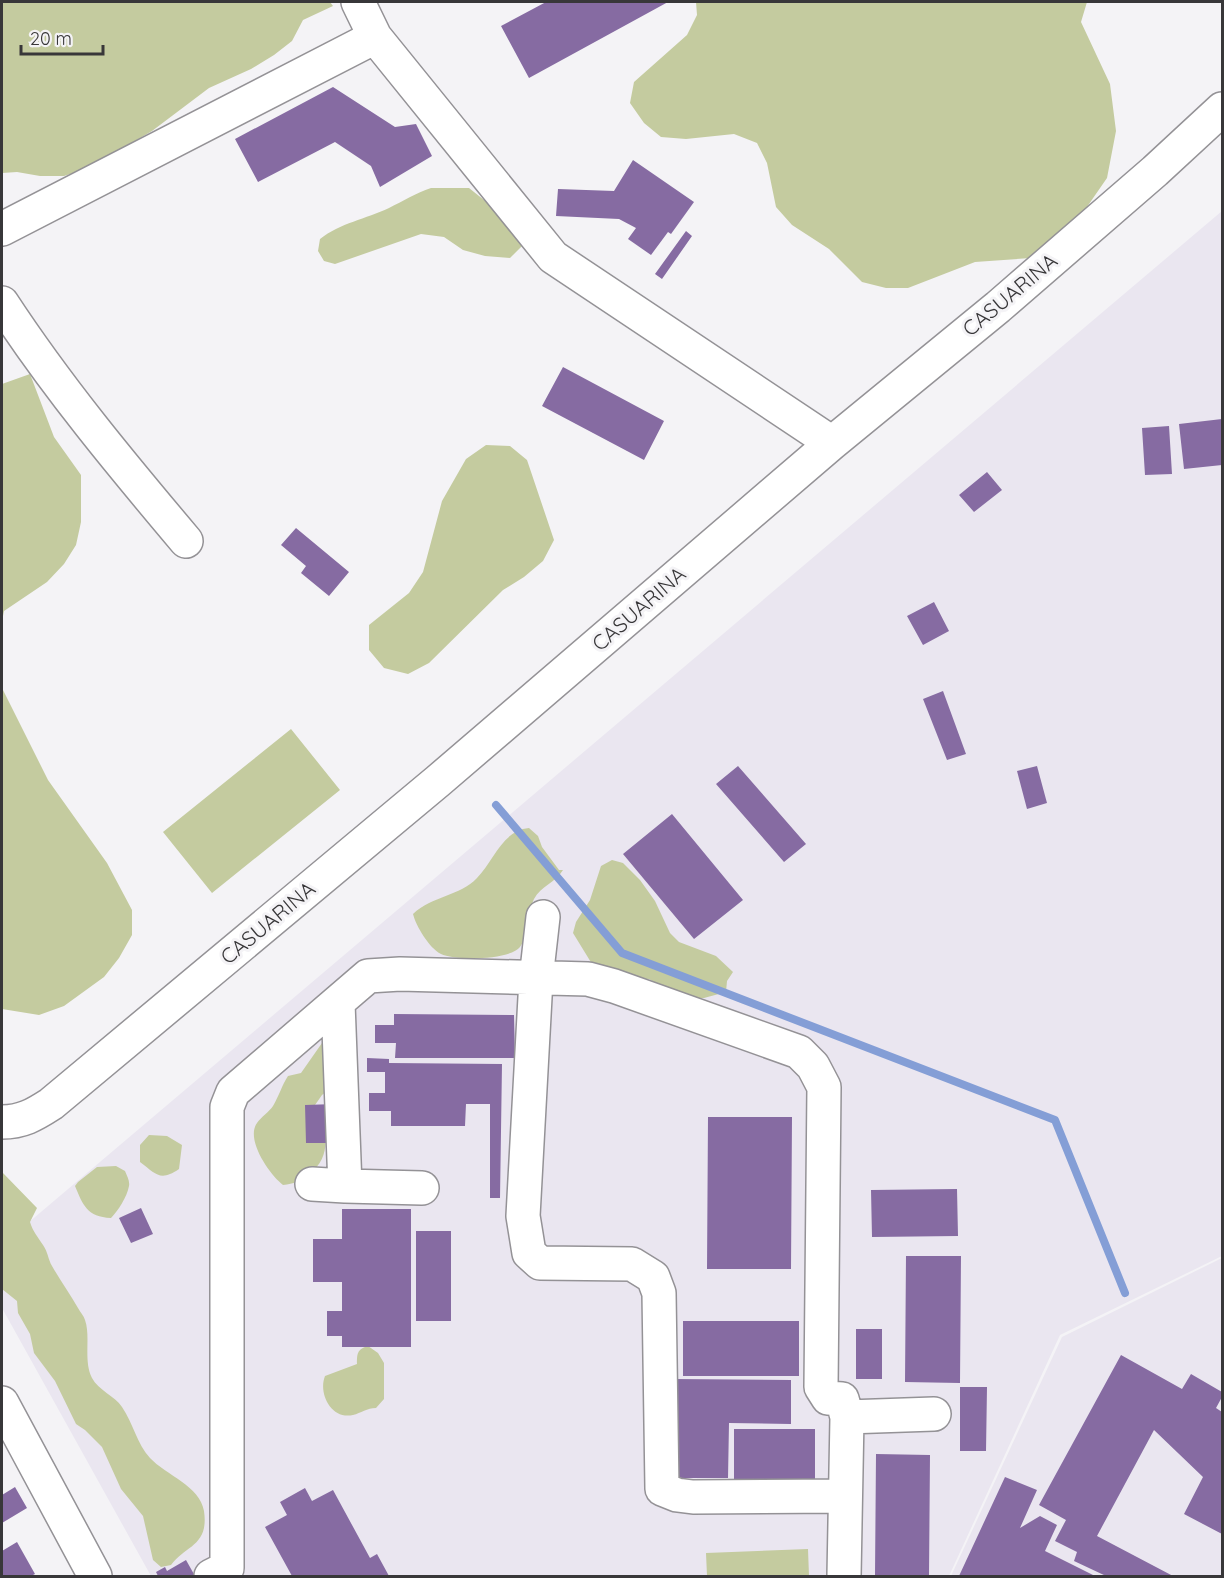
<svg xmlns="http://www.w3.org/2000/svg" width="1224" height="1578" viewBox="0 0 1224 1578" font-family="Quicksand,sans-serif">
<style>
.built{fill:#eae6f0}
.green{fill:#c4cb9f}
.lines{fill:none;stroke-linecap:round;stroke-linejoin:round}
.stream{stroke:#849ed6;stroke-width:8}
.building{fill:#866ba2}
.minor-casing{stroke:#949296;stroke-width:36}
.minor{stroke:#fff;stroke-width:33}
.labels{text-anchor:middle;stroke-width:6;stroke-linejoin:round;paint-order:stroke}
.street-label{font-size:21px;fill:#383739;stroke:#f4f3f6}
</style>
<rect width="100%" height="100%" fill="#f4f3f6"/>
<path class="built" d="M1222 211V1256L1060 1335 949 1576H151L2 1308V1245Z
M1222 1258V1576H951L1062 1337Z"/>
<path class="green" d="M2 2H330L333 6 303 20 292 41 274 55 251 69 209 88 152 131 89 168 64 176H40L17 172 2 173Z
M696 2H1087L1081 22 1110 84 1116 131 1107 178 1062 243 1045 257 975 262 908 288H886L862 282 829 249 792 225 776 207 767 163 757 143 734 134 686 139 661 137 644 123 630 103 634 82 687 35 697 15Z
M431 188H469L489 204 523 245 510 258 485 256 463 250 444 237 421 234 335 264 324 261 318 251 320 239C340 223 366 219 389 208 403 201 416 193 431 188Z
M30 374 54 437 81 475V522L76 545 64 564 47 582 4 611 2 621V384Z
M486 445 510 446 527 460 554 540 543 561 524 577 503 590 429 663 408 674 384 668 369 650V625L409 593 423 572 442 501 466 459Z
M2 688 48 780 107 863 132 910V935L119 958 104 977 64 1006 39 1015 2 1009Z
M291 729 340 790 212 893 163 832Z
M529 828 538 836 542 847 559 870H563C555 883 541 886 534 899 527 913 530 934 520 947 510 960 455 961 441 954 429 948 416 926 413 914 432 896 460 896 477 878 494 860 503 830 529 828Z
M612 860 623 863 640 880 655 901 670 933 679 942 716 956 733 972 727 981 726 992 704 998H690L670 991 649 979 623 978 592 964 573 933 576 922 590 900 601 866Z
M329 1033 331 1088 322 1095 315 1105C327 1128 333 1157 309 1174 300 1181 294 1184 283 1185 270 1175 245 1140 257 1123 261 1117 269 1112 273 1106 279 1096 282 1085 288 1076L301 1073Z
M149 1135 167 1136 182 1145 179 1169C160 1182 156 1174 140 1162V1145Z
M116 1166 125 1171C127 1176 130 1181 129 1186 127 1197 118 1211 111 1218 87 1217 83 1205 75 1186L78 1182 97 1167Z
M2 1172 37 1208 30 1222C33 1232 38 1237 43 1245 48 1252 48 1259 52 1266 60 1280 70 1294 78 1308 80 1312 84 1316 85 1320 91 1337 83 1360 92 1378 98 1390 115 1396 122 1407 133 1423 137 1444 150 1458 166 1475 200 1486 204 1511 209 1546 186 1545 171 1565L161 1567 153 1560 143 1516 121 1489 102 1447 85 1430 76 1424 55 1381 34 1353 30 1334 18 1313 17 1301 2 1289Z
M368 1346 378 1353 384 1363V1399L376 1408C367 1408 361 1413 353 1415 331 1420 318 1393 325 1376L357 1364C357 1354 357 1349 368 1346Z
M808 1549 809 1576H707L706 1553Z"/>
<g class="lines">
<path class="stream" d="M496 805 622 953 1055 1120 1125 1293"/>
</g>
<path class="building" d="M546 2H668L529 78 501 26Z
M333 87 395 127 416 124 432 156 380 187 371 166 335 142 258 182 235 139Z
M633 160 694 202 671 234 668 232 651 255 628 239 636 228 619 219 556 216 558 189 614 191Z
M686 231 692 236 662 279 655 274Z
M563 367 664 421 644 460 542 406Z
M1222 419V465L1184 469 1179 424Z
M1169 426 1172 474 1145 475 1142 428Z
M987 472 1002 490 974 512 959 495Z
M296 528 349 572 329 596 301 573 306 566 281 545Z
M934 602 949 631 923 645 907 616Z
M943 691 966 754 947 760 923 699Z
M738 766 806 844 784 862 716 784Z
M1037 766 1047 803 1027 809 1017 771Z
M672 814 743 900 694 939 623 854Z
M394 1014 514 1015 515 1058H395L396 1043H375V1025H394Z
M367 1058 389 1059V1063L502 1064 500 1198H490V1104H466L465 1126H391V1111H369V1093H385V1072H367Z
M335 1104 336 1143H306L305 1105Z
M708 1117H792L791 1269H707Z
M957 1189 958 1236 872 1237 871 1190Z
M141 1208 153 1234 131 1243 119 1218Z
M342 1209H411V1347H342V1336H327V1311H342V1282H313V1239H342Z
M416 1231H451V1321H416Z
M906 1256H961L960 1383 905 1382Z
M683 1321H799V1376H683Z
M856 1329H882V1379H856Z
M1121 1355 1182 1389 1191 1374 1222 1392V1397L1216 1408 1222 1412V1534L1184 1514 1203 1477 1154 1430 1097 1536 1173 1576H1106L1074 1561 1077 1552 1055 1541 1066 1520 1039 1505Z
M673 1379 791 1380V1424L729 1423 728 1478H672Z
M960 1387H987L986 1451H960Z
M734 1429H815V1483H734Z
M876 1454 930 1455 929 1576H875Z
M1005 1477 1037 1490 1020 1528 1040 1516 1057 1525 1045 1551 1095 1576H959Z
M15 1487 27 1508 2 1523V1495Z
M305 1488 312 1501 333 1490 370 1558 377 1554 389 1576H292L265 1527 287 1515 280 1502Z
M17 1542 35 1574 31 1576H2V1551Z
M186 1560 195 1576H158L156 1572 165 1567 167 1571Z"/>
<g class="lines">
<g class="minor-casing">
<path id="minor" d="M358 2 375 37 553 257 832 443
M2 229 375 37
M2 303C57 387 121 464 186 541
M543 917 536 979 523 1216 529 1253 540 1263 632 1264 653 1277 659 1293 662 1489 677 1495 693 1497 845 1496
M2 1122C22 1122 34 1115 51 1104L438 781 832 443 998 307 1155 171 1222 109
M312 1184 345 1186 338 1003
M345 1186 422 1188
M2 1403 95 1576
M847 1417 934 1414
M211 1576 227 1568V1107L233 1092 368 976 400 974 588 979 614 986 799 1052 813 1066 824 1087 821 1387 828 1398 842 1399 847 1417 844 1576"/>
</g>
<use href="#minor" class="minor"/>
</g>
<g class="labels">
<g class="street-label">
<text transform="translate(1010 295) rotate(-40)" y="7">CASUARINA</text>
<text transform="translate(639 609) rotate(-41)" y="7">CASUARINA</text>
<text transform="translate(268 923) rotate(-40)" y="7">CASUARINA</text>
</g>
</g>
<rect width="1224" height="1578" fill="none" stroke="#383739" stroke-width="6"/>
<path d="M21 45v9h82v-9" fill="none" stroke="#383739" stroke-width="3"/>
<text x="30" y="45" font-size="18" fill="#383739" stroke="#f4f3f6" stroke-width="4.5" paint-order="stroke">20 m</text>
</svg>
